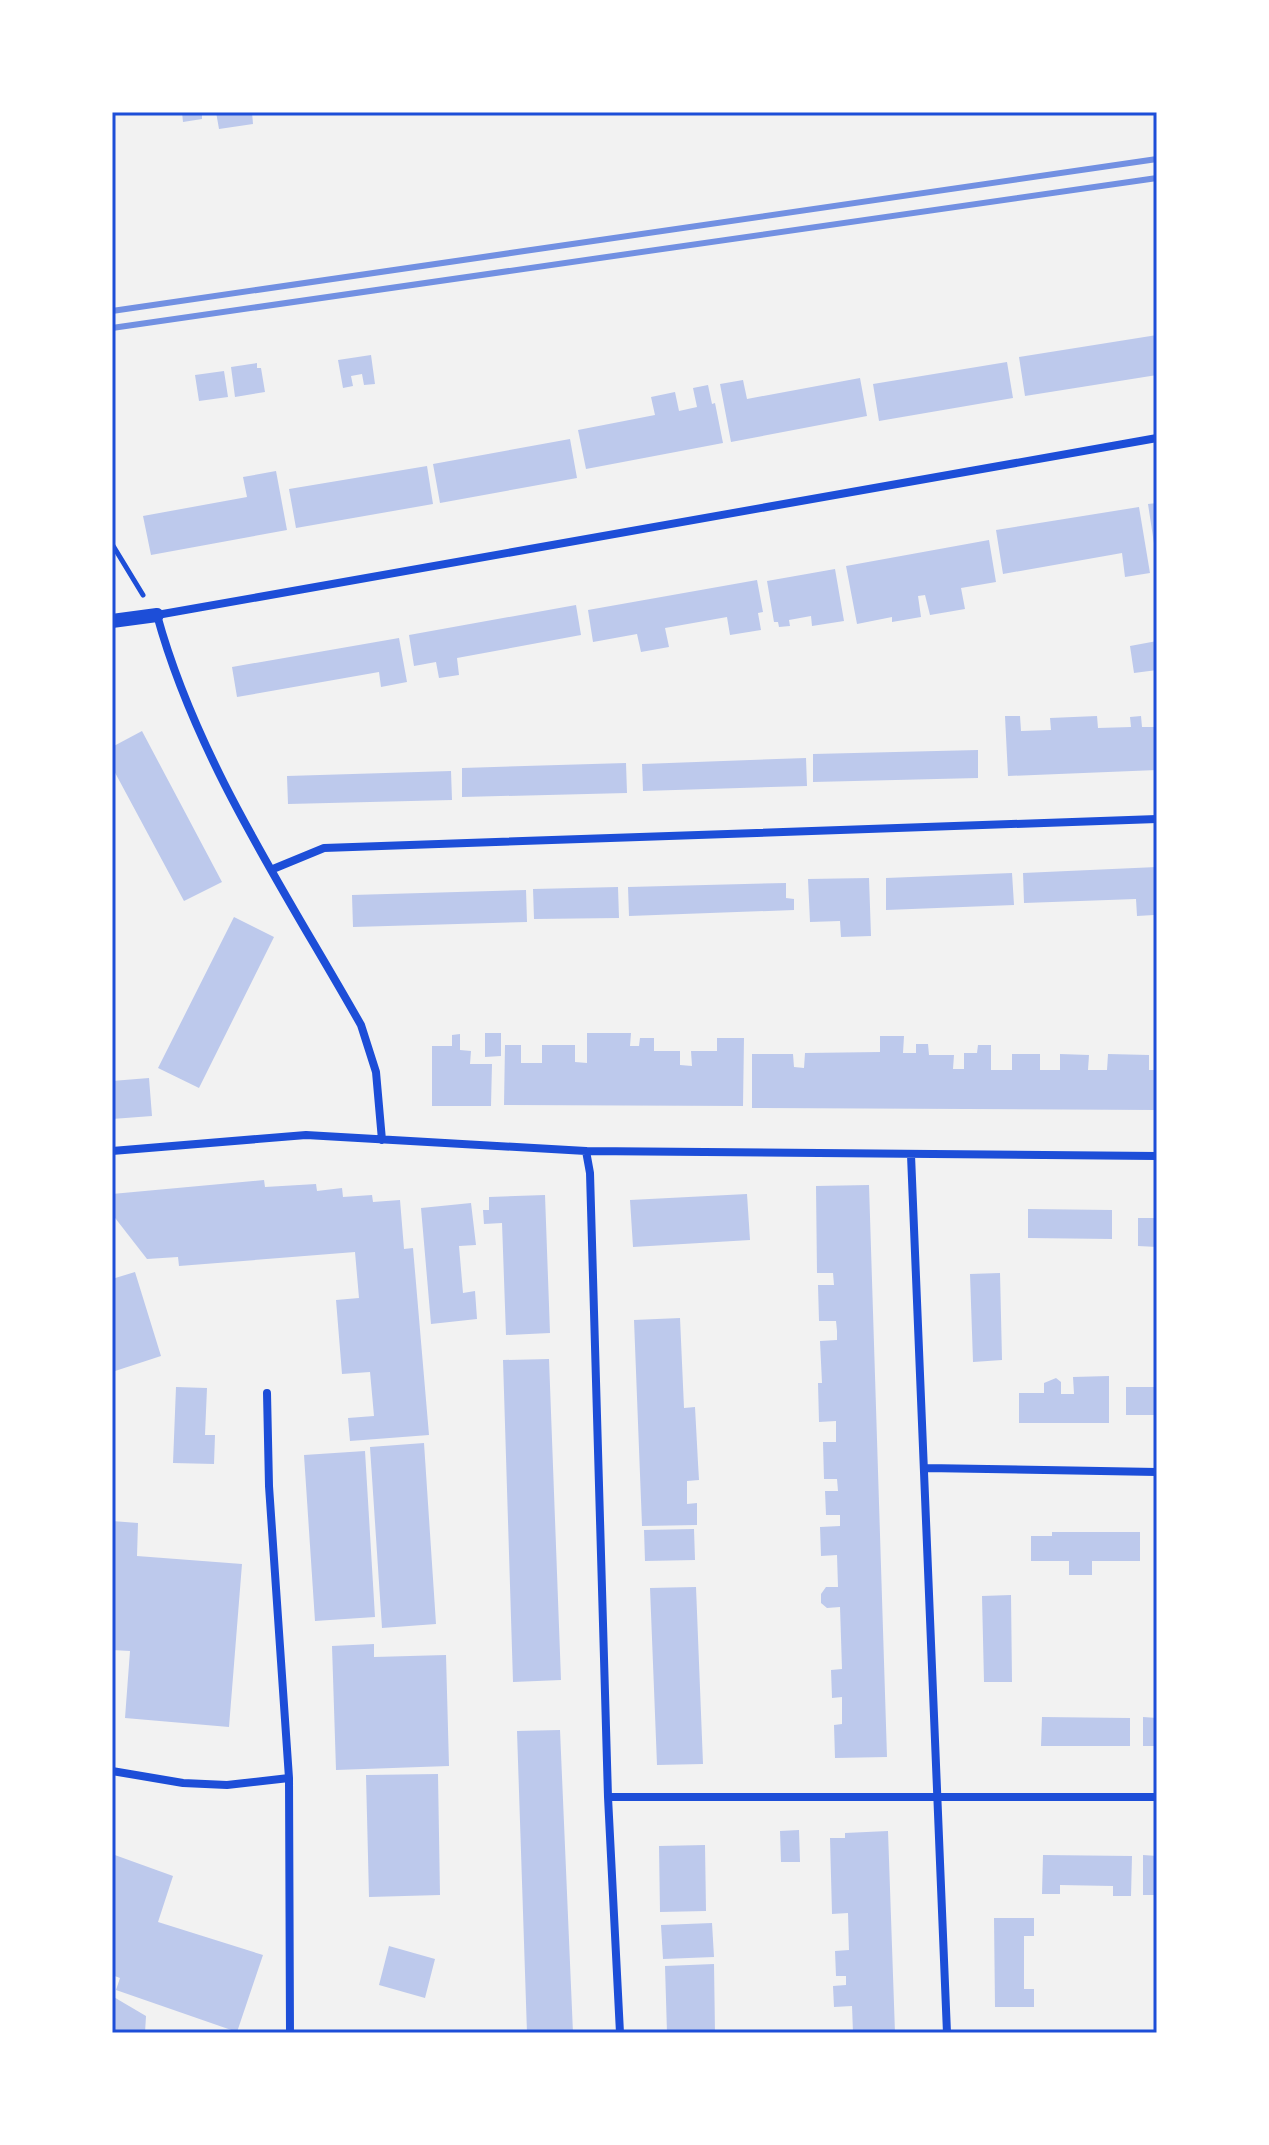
<svg xmlns="http://www.w3.org/2000/svg" width="1269" height="2145" viewBox="0 0 1269 2145" font-family="Signika,sans-serif">
<style>
.building{fill:#bdc9ec}
.lines{fill:none;stroke-linecap:round;stroke-linejoin:round}
.path{stroke:#1d4ed8;stroke-width:5}
.minor{stroke:#1d4ed8;stroke-width:8}
.tertiary{stroke:#1d4ed8;stroke-width:14}
.rail{stroke:#7290e2;stroke-width:6}
.neatline{fill:none;stroke:#1d4ed8;stroke-width:3}
</style>
<rect width="100%" height="100%" fill="#f2f2f2"/>
<path class="building" d="M182 112H202V119L183 122Z
M216 112H252L253 124 219 129Z
M1157 335V375L1025 396 1019 357Z
M371 355 375 384 364 385 362 374 351 376 353 386 343 388 338 360Z
M1007 362 1013 398 879 421 873 384Z
M257 363V368H261L265 392 235 397 231 367Z
M224 371 228 397 199 401 195 375Z
M860 378 867 416 731 442 720 384 743 380 747 399Z
M708 385 712 404 715 403 723 443 586 469 578 430 655 415 651 397 675 392 679 411 697 407 693 388Z
M570 439 577 478 440 503 433 464Z
M427 466 433 504 296 528 289 489Z
M276 471 287 530 151 555 143 516 247 497 243 477Z
M1157 503V550H1155L1148 504Z
M1139 507 1150 573 1125 577 1122 553 1003 574 996 530Z
M989 540 996 582 961 588 965 609 930 615 925 595 918 596 921 617 892 622V617L857 624 846 566Z
M835 569 844 621 812 626 811 616 789 620 790 626 779 627 778 622H774L767 581Z
M757 580 763 612 758 613 761 630 730 635 727 617 665 628 669 647 641 652 637 634 593 642 588 610Z
M576 605 581 635 457 658 459 675 439 678 436 662 414 666 409 635Z
M399 638 407 682 381 687 379 672 237 697 232 667Z
M1157 641V670L1134 673 1130 646Z
M1005 716H1020L1021 731 1051 730 1050 718 1097 716 1098 728 1131 727 1130 717 1141 716 1142 727H1157V770L1008 776Z
M142 731 222 882 184 901 112 767V747Z
M978 750V778L813 782V754Z
M806 758 807 786 643 791 642 764Z
M626 763 627 793 462 797V768Z
M451 771 452 800 288 804 287 776Z
M1157 867V918L1154 915 1137 916 1136 899 1024 903 1023 873Z
M1012 873 1014 905 886 910V878Z
M869 878 871 936 841 937 840 921 810 922 808 879Z
M786 883V898L794 899V910L629 916 628 887Z
M618 887 619 918 534 919 533 889Z
M526 890 527 922 353 927 352 895Z
M234 917 274 937 199 1088 158 1068Z
M485 1033H501V1056L485 1057Z
M587 1033H631L630 1046H639L640 1038H654V1051H680V1065L692 1066 691 1051H717V1038H744L743 1106 504 1105 505 1045H521V1063H542V1045H575V1062L587 1063Z
M460 1034V1050L471 1051 470 1064H492L491 1106H432V1046H452V1035Z
M880 1036H904L903 1053H916V1044H928L929 1055H954L953 1069H964V1053H977L978 1045H991V1070H1012V1054H1040V1070H1060V1054L1089 1055 1088 1070H1107L1108 1054 1149 1055V1070H1157V1110L752 1108V1054H793L794 1067 804 1068 805 1053 880 1052Z
M149 1078 152 1116 112 1119V1081Z
M264 1180 265 1187 316 1184 317 1191 342 1188 343 1197 372 1195 373 1202 400 1200 404 1249 413 1248 429 1435 350 1441 348 1418 374 1416 370 1372 342 1374 336 1300 359 1298 355 1252 179 1266 178 1257 147 1259 112 1214V1194Z
M869 1185 887 1757 835 1758 834 1725 842 1724V1697L832 1698 831 1670 842 1669 840 1607 827 1608 821 1603V1594L826 1587H838L837 1555 821 1556 820 1527 840 1526V1515H826L825 1491H838L837 1479H824L823 1442H836V1421L819 1422 818 1383H822L820 1341 837 1340V1331L836 1321H819L818 1285H834L833 1273H817L816 1186Z
M747 1194 750 1240 633 1247 630 1200Z
M545 1195 550 1333 506 1335 502 1223 484 1224 483 1210H489V1197Z
M471 1203 476 1245 459 1246 463 1293 475 1291 477 1319 431 1324 421 1208Z
M1028 1209 1112 1210V1239L1028 1238Z
M1138 1218H1157V1247L1138 1246Z
M135 1272 161 1356 112 1372V1279Z
M1000 1273 1002 1360 973 1362 970 1274Z
M680 1318 684 1408 695 1407 698 1463 699 1480 687 1481V1504L697 1503V1525L642 1526 634 1320Z
M549 1359 561 1680 513 1682 503 1360Z
M1109 1376V1423H1019V1393H1044V1383L1056 1378 1061 1382V1394H1074L1073 1377Z
M176 1387 207 1388 205 1435H215L214 1464 173 1463Z
M1126 1387H1157V1415H1126Z
M424 1443 436 1624 382 1628 370 1447Z
M365 1451 375 1617 315 1621 304 1455Z
M112 1521 138 1523 137 1556 242 1564 229 1727 125 1718 130 1651 112 1650Z
M694 1529 695 1560 645 1561 644 1530Z
M1052 1532H1140V1561H1092V1575H1069V1561H1031V1536H1052Z
M696 1587 703 1764 657 1765 650 1588Z
M1011 1595 1012 1682H984L982 1596Z
M374 1644V1657L446 1655 449 1766 336 1770 332 1646Z
M1042 1717 1130 1718V1746H1041Z
M1143 1717 1157 1718V1746H1143Z
M560 1730 573 2033H527L517 1731Z
M438 1774 440 1895 369 1897 366 1775Z
M799 1830 800 1862H781L780 1831Z
M888 1831 895 2033H853L852 2006 834 2007 833 1986 846 1985V1976H836L835 1951 849 1950 848 1913 832 1914 830 1838H845V1833Z
M705 1845 706 1911 660 1912 659 1846Z
M112 1854 173 1876 158 1922 263 1955 237 2032 116 1990 120 1978 112 1975Z
M1043 1855 1132 1856 1131 1896H1113V1886L1060 1885V1894H1042Z
M1143 1855 1157 1856V1895H1143Z
M994 1918H1034V1936H1024V1989H1034V2007H995Z
M712 1923 714 1957 663 1959 661 1925Z
M389 1946 435 1959 425 1998 379 1985Z
M714 1964 715 2033H667L665 1966Z
M112 1996 146 2016 145 2033H112Z"/>
<g class="lines">
<path class="path" d="M112 544 143 595"/>
<path class="minor" d="M273 869 324 848 1157 819
M382 1140 376 1072 361 1025C287 894 197 761 157 615L1157 438
M112 1151 306 1135 586 1151 1157 1156
M586 1151 590 1173 608 1797 620 2033
M911 1155 947 2033
M267 1393 269 1486 289 1778 290 2033
M926 1468 1157 1472
M112 1771 183 1783 227 1785 289 1778
M608 1797H1157"/>
<path class="tertiary" d="M112 621 157 615"/>
<path class="rail" d="M112 311 1157 159
M112 328 1157 178"/>
</g>
<rect width="1269" height="2145" fill="none" stroke="#ffffff" stroke-width="228"/>
<rect x="114" y="114" width="1041" height="1917" class="neatline"/>
</svg>
